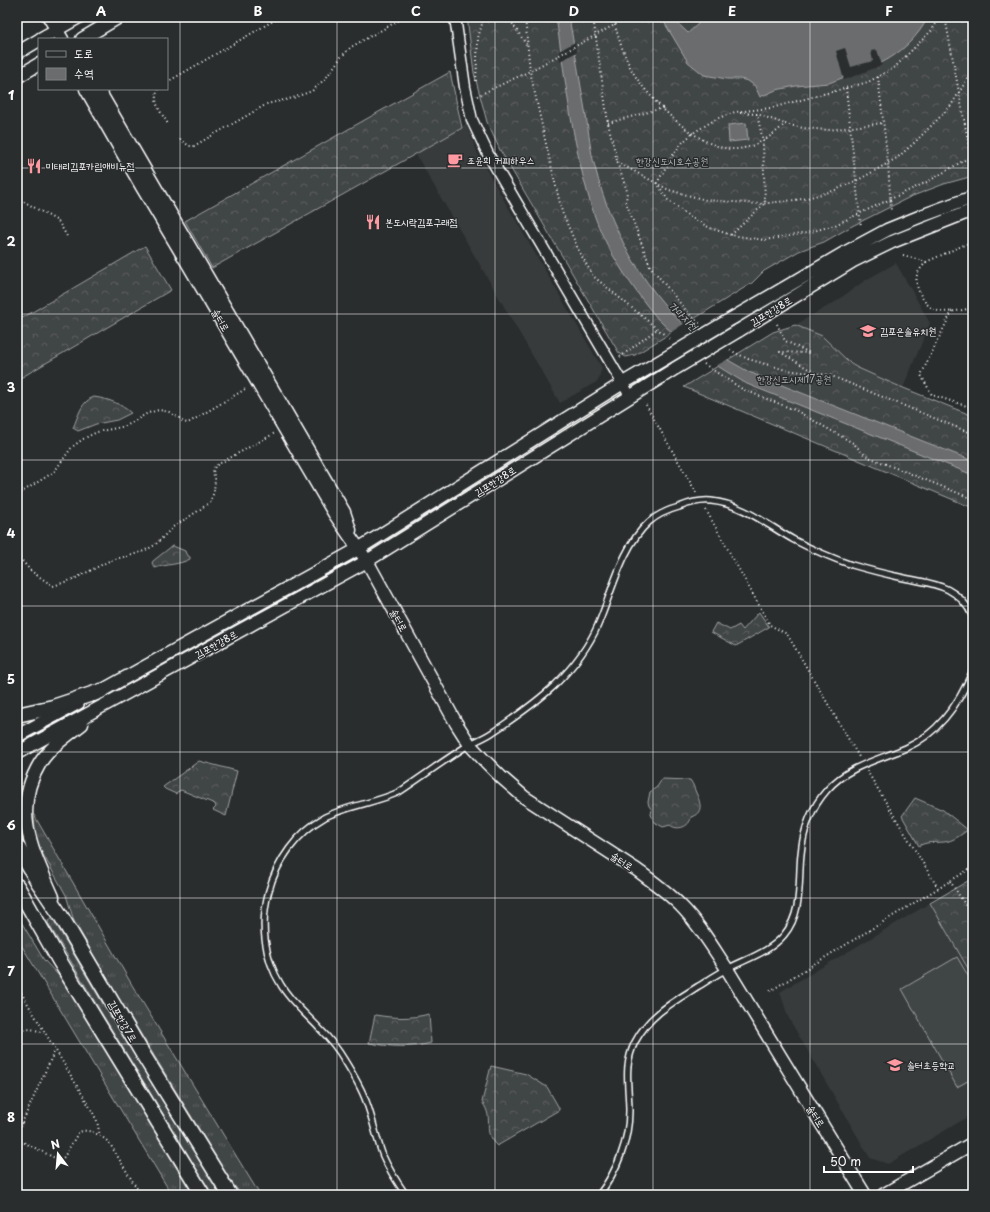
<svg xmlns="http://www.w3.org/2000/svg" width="990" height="1212" viewBox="0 0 990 1212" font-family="'Playpen Sans','Poor Story',sans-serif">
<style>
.built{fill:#373a3b}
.grass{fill:url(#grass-tufts);stroke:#a0a2a2}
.forest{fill:url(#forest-crowns);stroke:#a0a2a2}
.pitch{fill:#414445;stroke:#a0a2a2}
.water{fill:#6a6c6d;stroke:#a6a7a7}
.pier{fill:#2a2d2e}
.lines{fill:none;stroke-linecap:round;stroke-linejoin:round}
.service-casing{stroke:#fff;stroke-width:8}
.minor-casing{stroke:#fff;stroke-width:13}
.tertiary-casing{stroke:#fff;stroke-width:15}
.secondary-casing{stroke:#fff;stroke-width:17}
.path{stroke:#fff;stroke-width:2;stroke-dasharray:1 3;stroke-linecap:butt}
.service{stroke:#2a2d2e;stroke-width:5}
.minor{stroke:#2a2d2e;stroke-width:10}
.tertiary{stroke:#2a2d2e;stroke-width:12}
.secondary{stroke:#2a2d2e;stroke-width:14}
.tertiary-bridge-casing{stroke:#fff;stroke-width:15;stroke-linecap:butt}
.tertiary-bridge{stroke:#2a2d2e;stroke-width:12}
.grid{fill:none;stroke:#fff;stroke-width:1;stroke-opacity:0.55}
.labels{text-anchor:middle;stroke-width:3;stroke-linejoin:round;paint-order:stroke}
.poi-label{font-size:10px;fill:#fff;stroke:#2a2d2e;text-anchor:start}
.park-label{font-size:10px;fill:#b3b4b5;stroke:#2a2d2e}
.street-label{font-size:10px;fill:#fff;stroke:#2a2d2e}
.water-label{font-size:11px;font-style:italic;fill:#b4b6b6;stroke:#2a2d2e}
.neatline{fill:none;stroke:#fff;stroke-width:1.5}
.grid-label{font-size:13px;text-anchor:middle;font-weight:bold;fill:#fff}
</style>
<defs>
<pattern id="grass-tufts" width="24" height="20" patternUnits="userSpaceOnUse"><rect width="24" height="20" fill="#414445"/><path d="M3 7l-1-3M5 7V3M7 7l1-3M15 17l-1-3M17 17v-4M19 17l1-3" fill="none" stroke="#5e6061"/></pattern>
<pattern id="forest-crowns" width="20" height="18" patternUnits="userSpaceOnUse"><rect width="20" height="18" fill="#414445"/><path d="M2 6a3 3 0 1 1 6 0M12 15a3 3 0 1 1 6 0" fill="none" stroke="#5e6061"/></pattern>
</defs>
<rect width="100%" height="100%" fill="#2a2d2e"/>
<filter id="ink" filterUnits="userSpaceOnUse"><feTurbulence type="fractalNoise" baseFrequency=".025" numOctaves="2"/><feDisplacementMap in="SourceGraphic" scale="8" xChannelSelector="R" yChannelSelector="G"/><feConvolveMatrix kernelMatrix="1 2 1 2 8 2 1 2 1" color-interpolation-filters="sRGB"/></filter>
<g filter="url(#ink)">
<path class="built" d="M466 124 478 154 486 169 602 368 598 381 560 403 415 153Z
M896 263 930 323 903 388 858 368 795 325 835 302 864 281Z
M930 903 973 977V1114L888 1164 870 1158 788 1017 780 992Z"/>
<path class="grass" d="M34 815 132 985 260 1195H242L233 1184 120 1000 74 921 66 895 36 842Z
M17 915 44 960 59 976 66 987 193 1195H172L17 938Z
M49 919H51L54 921 103 1004 220 1195H213L200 1174 101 1012 48 923Z"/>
<path class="forest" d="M467 17H973V176L944 184 910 197 852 226 824 242 799 251 764 271 752 283 635 355 626 357 619 353 613 343 500 150 487 122 482 103 474 73Z
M450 72 462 128 212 268 185 221Z
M145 246 171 290 17 380V321Z
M795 325 822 336 851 364 858 368 896 385 973 416V508L684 387 773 332Z
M94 397C108 399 120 403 131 413L117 420 96 424 78 431 73 428C78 417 81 401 94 397Z
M172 546H173L185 551 186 554 190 557V559C179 565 167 564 155 568L152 563 153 561Z
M759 612 769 627 736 646 711 632 716 623 730 630 739 625 743 630Z
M199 761 237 771 226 816 213 810 216 807 215 804 181 790 177 792 176 794 165 789 163 787Z
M662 779 690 780C694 785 694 789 697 795 701 804 703 813 691 817 690 827 677 831 670 825L663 827 656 823 653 820 651 814 652 810 649 806 648 802 650 792 657 787Z
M915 798 943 810 968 830C960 835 954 841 944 842 935 843 927 841 919 846L902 816Z
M973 878V977L930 903Z
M429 1014 431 1043C411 1048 390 1047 369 1043L375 1015C394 1018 410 1019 429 1014Z
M491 1066 526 1074 547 1087 559 1108V1110L497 1146C480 1130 496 1121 482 1102Z"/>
<path class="pitch" d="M957 957 973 984V1078L957 1087 902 989Z"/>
<path class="water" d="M556 17H569C575 50 580 83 586 116 589 133 590 150 595 167 613 240 655 309 717 353 727 360 739 366 749 372L973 461V475L747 384C718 367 690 349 665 326 654 316 645 303 636 291 620 268 604 243 595 217 573 152 566 84 556 17Z
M661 17H671L688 33 698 24 700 17H928C919 36 900 54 881 63L829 83 796 86 776 90 760 97 755 86 748 81 740 79H727L704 75 688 62Z
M746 123 748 140 729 142 728 125Z"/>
<path class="pier" d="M575 42 577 52 560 61 559 51Z
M845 48 851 67 873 61 871 51 877 50 882 65 844 80 836 51Z
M685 323 719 352 730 358 714 367 670 333Z"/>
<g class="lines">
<g class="service-casing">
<path id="service" d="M406 1195C397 1182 389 1170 383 1156 376 1138 373 1119 366 1101 361 1087 353 1074 345 1061 338 1049 329 1038 319 1028 306 1014 291 1002 281 985 246 929 268 849 325 817 349 805 376 803 399 792 423 776 446 759 470 744 478 740 486 737 493 732 514 718 537 702 555 685 572 668 589 646 598 625 612 592 622 546 649 522 657 515 668 510 679 507 689 503 700 500 711 501 743 504 767 525 794 540 813 550 832 558 852 565 866 569 881 573 895 576 928 584 957 582 973 617
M599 1195C617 1171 629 1141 629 1111 629 1086 623 1066 635 1042 649 1015 673 1002 697 987 707 981 717 974 727 969 746 959 770 952 784 935 803 912 798 882 801 854 803 831 811 808 827 790 848 766 878 760 906 748 939 733 960 702 973 670"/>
</g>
<g class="minor-casing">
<path id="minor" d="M455 17 465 87 472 120 488 154 630 396"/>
</g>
<g class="tertiary-casing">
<path id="tertiary" d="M49 17 62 39
M40 39 79 17
M82 39 119 17
M17 53 39 40
M17 77 39 64
M86 89 142 187 188 264 334 513 367 561 456 723 470 745 484 760 501 777 524 797 637 870C652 881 668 892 681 906 699 924 713 948 727 969L865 1195
M98 89 344 512 350 530
M726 322 846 252 887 230 924 215 973 197
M738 331 853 261 892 242 973 210
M94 695 358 549 623 383 664 359
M17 736 78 703
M17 753 367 561 676 368
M53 897C33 851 11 811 40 763 50 747 68 735 82 724
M883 1195 973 1143"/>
</g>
<g class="secondary-casing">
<path id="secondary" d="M17 715 53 707 101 691
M17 846 38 882 61 916 144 1056 230 1195
M17 886 59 960 203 1195"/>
</g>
<path class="path" d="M508 17 528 47
M525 17 530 71 546 144 562 212 579 251 593 276 671 340
M593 17 608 123 618 165 627 191 626 202 650 266 688 313 701 325
M613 17C617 35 623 52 631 69 647 98 699 150 734 149 754 149 771 137 785 124L803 128 828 130 883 123
M940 17 932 30 894 68 868 82 771 108 735 112 716 119 693 133 683 142 672 156 657 183 668 200 690 217 710 228 731 235 764 240 807 233 835 225 929 181 973 155
M945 17 971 157
M878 77 888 163 891 211
M476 81 478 38 484 17
M167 82 280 17
M846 88 861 227
M158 89C152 103 161 112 168 124
M477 96 530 71 629 17
M740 113 757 114 785 124
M608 123 663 108
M180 139 189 146H194L267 104 293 98 312 91 326 78 341 57 351 47 405 17
M617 162 669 190 706 200 760 204 803 199 833 191 860 179 897 158 913 144 950 107 973 70
M17 208 21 200 58 221 68 238
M731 235 765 203 763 141 757 114
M903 255 926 262C923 266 918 271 917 275 914 287 924 305 935 310 946 314 962 310 973 308
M926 262 973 241
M952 311 921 375 932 395 973 408
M777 324 785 341 810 353 780 352 817 374
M730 350 748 359 786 370 829 375 973 434
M620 357 657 329
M704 364 742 389 795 410 853 443 866 456 973 499
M646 405 697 494
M17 495 54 472 72 447 83 439 97 432 126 426 148 413 159 410 169 412 179 418 183 422 188 423 247 388
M706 510 770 625 787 634 859 757
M17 555 31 571 53 586 74 579 111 560 132 555 144 551 155 545 173 527 198 511 210 502 214 492 215 479 213 472 215 466 275 433
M867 771 938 888
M950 881 973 917
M17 986 91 1109 97 1121 100 1136
M770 991 973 867
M17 1033C27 1027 34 1029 44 1033
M17 1122 22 1124
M17 1134 55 1050
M17 1139 57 1159 61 1160 64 1157 78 1133C87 1126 104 1137 110 1144L141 1195
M112 1195H114"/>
<use href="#service" class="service"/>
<use href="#minor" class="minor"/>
<use href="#tertiary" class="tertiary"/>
<use href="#secondary" class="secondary"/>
<g class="tertiary-bridge-casing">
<path id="tertiary-bridge" d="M664 359 726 322
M676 368 738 331"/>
</g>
<use href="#tertiary-bridge" class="tertiary-bridge"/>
</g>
</g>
<path class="grid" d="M180 17V1195M337 17V1195M495 17V1195M653 17V1195M810 17V1195M17 168H973M17 314H973M17 460H973M17 606H973M17 752H973M17 898H973M17 1044H973"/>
<defs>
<g id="cafe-bare" transform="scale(1.2)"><path d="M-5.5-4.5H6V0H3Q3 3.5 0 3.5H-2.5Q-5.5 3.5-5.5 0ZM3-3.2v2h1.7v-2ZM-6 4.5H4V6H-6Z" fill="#ff9aa2" stroke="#2a2d2e" stroke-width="2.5" paint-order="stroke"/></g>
<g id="restaurant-bare" transform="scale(1.2)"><path d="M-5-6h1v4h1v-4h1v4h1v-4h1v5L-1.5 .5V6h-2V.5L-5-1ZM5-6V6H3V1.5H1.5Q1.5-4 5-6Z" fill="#ff9aa2" stroke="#2a2d2e" stroke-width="2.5" paint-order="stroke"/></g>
<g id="school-bare" transform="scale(1.2)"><path d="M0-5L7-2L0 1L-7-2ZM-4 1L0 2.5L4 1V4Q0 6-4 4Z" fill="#ff9aa2" stroke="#2a2d2e" stroke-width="2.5" paint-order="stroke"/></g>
</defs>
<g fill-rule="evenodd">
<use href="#cafe-bare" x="455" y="160"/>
<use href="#restaurant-bare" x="34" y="166"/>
<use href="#restaurant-bare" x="373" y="222"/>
<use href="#school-bare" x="868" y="331"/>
<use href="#school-bare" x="895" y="1065"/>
</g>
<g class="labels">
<g class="poi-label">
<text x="467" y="164">조윤희 커피하우스</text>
<text x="46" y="170">미태리김포카림애비뉴점</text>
<text x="385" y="226">본도시락김포구래점</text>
<text x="880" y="335">김포은솔유치원</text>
<text x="907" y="1069">솔터초등학교</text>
</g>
<g class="park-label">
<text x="672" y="165">한강신도시호수공원</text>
<text x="794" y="383">한강신도시제17공원</text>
</g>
<g class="street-label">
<text transform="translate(771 311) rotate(-31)" y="4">김포한강8로</text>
<text transform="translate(221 320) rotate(60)" y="4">솔터로</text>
<text transform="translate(495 481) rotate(-32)" y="4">김포한강8로</text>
<text transform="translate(399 620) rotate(61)" y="4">솔터로</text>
<text transform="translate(216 644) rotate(-29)" y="4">김포한강8로</text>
<text transform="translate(622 861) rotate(33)" y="4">솔터로</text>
<text transform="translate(123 1021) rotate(60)" y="4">김포한강7로</text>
<text transform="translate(816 1116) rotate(58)" y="4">솔터로</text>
</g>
<g class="water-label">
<text transform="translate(683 316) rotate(44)" y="4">가마지천</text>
</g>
</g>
<rect width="990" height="1212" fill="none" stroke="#2a2d2e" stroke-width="44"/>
<rect x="38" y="38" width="130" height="52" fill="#2a2d2e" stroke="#7f8182"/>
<rect x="46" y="51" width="20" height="6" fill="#2a2d2e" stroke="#7f8182"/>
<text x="74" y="58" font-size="12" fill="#ffffff">도로</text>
<rect x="46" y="68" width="20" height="12" fill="#6a6c6d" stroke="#7f8182"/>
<text x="74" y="78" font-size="12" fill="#ffffff">수역</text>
<g transform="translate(58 1154) rotate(344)" stroke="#2a2d2e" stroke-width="3" paint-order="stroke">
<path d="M0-3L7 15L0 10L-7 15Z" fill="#ffffff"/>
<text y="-6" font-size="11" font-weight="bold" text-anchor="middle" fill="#ffffff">N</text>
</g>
<path d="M824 1166v6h89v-6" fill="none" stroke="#ffffff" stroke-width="2"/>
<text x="830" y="1166" font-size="12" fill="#ffffff" stroke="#2a2d2e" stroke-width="3" paint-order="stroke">50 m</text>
<rect x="22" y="22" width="946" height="1168" class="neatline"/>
<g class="grid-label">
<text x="101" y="16">A</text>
<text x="258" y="16">B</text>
<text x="416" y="16">C</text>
<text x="574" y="16">D</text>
<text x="732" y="16">E</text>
<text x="889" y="16">F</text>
<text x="11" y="100">1</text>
<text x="11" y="246">2</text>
<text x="11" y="392">3</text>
<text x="11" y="538">4</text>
<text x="11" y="684">5</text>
<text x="11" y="830">6</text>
<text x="11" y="976">7</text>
<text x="11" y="1122">8</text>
</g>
</svg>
